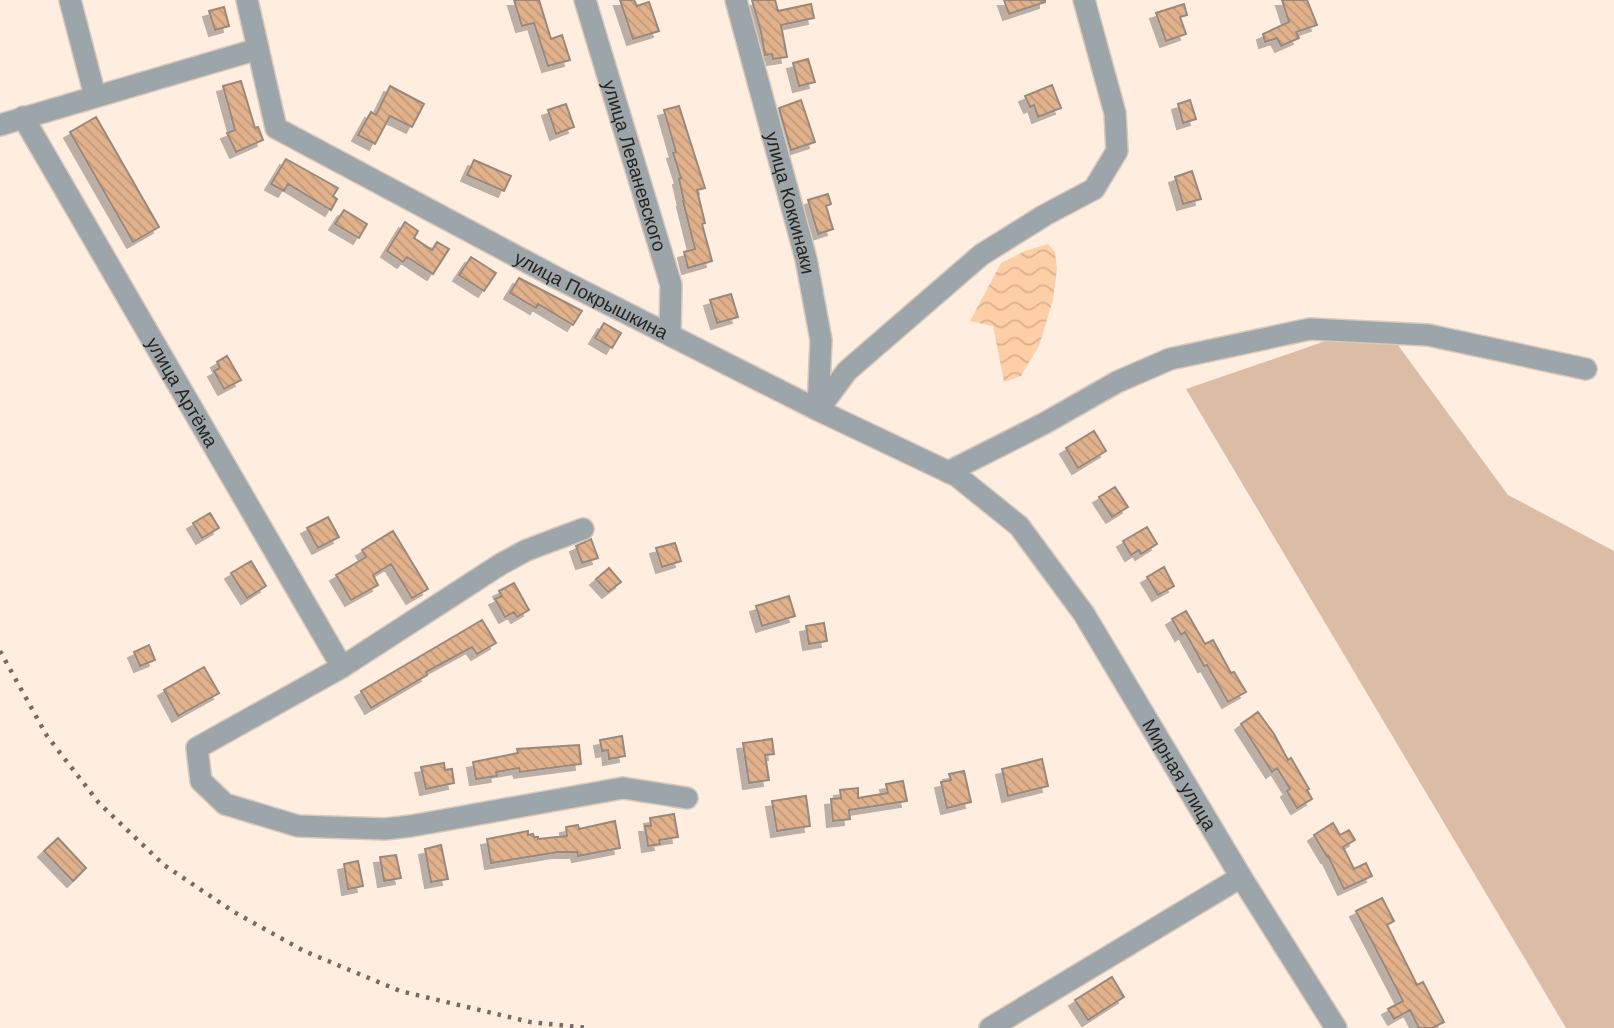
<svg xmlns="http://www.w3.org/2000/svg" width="1614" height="1028" viewBox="0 0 1614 1028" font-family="Helvetica,sans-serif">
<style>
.garden{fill:#dbbda6}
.water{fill:url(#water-waves)}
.building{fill:url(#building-back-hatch);stroke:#99897d;stroke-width:2;filter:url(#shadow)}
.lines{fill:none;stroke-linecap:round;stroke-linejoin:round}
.minor-casing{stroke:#d9c9bd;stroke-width:24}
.minor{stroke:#9ca5a9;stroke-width:21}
.rail{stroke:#766b64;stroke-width:4.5;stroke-dasharray:3.5 7;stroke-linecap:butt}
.labels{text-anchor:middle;stroke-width:7;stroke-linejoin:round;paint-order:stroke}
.street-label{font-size:19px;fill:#2a241f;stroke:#fefefe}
</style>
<defs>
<pattern id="water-waves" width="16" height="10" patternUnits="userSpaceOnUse" patternTransform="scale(1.75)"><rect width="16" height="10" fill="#fecea6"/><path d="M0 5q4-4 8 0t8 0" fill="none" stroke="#dab18e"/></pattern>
<pattern id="building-back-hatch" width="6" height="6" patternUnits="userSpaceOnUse" patternTransform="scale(1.75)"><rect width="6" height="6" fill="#e1b18b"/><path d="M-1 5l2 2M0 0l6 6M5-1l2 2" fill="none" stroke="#c19878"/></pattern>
<filter id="shadow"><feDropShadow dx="-6" dy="6" stdDeviation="0" flood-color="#0004"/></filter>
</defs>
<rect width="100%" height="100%" fill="#ffede0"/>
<path class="garden" d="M1381 322 1508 495 1614 551V1028H1566L1186 389Z"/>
<path class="water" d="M1048 244 1055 252 1057 269 1053 300 1039 346 1021 376 1004 382 993 326 970 321 1001 263 1025 251Z"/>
<path class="building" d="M514 0H539L551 39 562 35 570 60 548 66 534 23 522 26Z
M620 0H634L637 6 649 2 659 31 633 39Z
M752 0H775L778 11 811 4 814 18 781 25 787 57 773 59 772 54 765 55 761 32Z
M1004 0H1045V2L1009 14Z
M1282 0H1307L1317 25 1296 32 1299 38 1281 46 1277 38 1265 42 1263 34 1289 22Z
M1184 4 1187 15 1180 17 1186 34 1166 41 1156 13Z
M224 7 229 26 215 30 209 11Z
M808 59 815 82 799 86 793 63Z
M241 81 255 128 258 127 263 140 236 152 227 133 235 130 223 86Z
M1052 85 1061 108 1038 117 1034 105 1030 107 1025 96Z
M390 86 424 104 412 127 390 116 375 144 358 135 371 112 376 115Z
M801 100 815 142 791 150 779 108Z
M1190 100 1196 119 1183 123 1178 104Z
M566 104 574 127 556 134 548 110Z
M679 106 705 188 697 190 705 223 702 224 712 261 688 268 684 252 695 249 683 201H684L679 179 681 178 673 153 676 152 664 110Z
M96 117 159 227 133 242 70 132Z
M286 159 338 188 333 196 337 199 331 210 288 184 284 191 271 184Z
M474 160 511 176 504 191 467 175Z
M1192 171 1201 199 1183 204 1175 177Z
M828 194 831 204 826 206 833 229 818 234 808 200Z
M344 210 367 224 359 238 335 224Z
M405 222 418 231 414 238 432 250 437 242 449 249 433 274 407 257 403 262 387 251Z
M471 257 496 273 484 291 459 275Z
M519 278 582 311 573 325 538 304 536 308 510 293Z
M731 294 738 317 717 323 710 300Z
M604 323 621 333 612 348 595 338Z
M227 356 241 380 224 389 214 371 220 368 217 362Z
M1094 431 1106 451 1078 468 1066 448Z
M1115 487 1128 507 1112 517 1099 497Z
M210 513 219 528 202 538 193 523Z
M328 517 339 537 318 548 307 528Z
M1147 527 1157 544 1141 554 1139 550 1131 555 1123 541Z
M393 531 428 589 412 598 391 564 373 575 378 585 351 600 336 575 366 557 362 550Z
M591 539 598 558 582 563 576 546Z
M675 543 681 561 662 567 656 548Z
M251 561 266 586 247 598 231 573Z
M1164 567 1174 586 1158 595 1147 577Z
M609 568 621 582 608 592 596 579Z
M514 583 529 610 517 617 514 612 505 617 495 599 502 596 499 591Z
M789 596 795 616 762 626 756 606Z
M1186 611 1205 644 1213 640 1231 673 1234 672 1246 692 1228 702 1207 665 1204 666 1185 632 1181 635 1172 619Z
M482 620 496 643 477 654 472 647 426 672 427 675 371 708 361 691Z
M824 623 827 641 809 644 806 626Z
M149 645 155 660 140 666 134 652Z
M204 667 219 693 178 716 164 690Z
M1258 712 1274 734 1288 760 1291 758 1309 789 1307 790 1312 799 1297 808 1287 791 1290 789 1277 768 1272 772 1241 724Z
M622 736 625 756 609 759 608 750 602 751 600 740Z
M772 739 774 754 765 755 769 780 749 783 743 743Z
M579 745 581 764 520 772 519 768 496 772 497 776 476 779 473 762 518 753 517 749Z
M1042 759 1048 786 1008 796 1002 769Z
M444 763 445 770 452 769 454 783 426 789 421 767Z
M964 771 971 802 947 808 941 782 951 780 949 774Z
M903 781 907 801 849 810 850 819 833 821 831 799 841 798 840 790 858 788V798L888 793 886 784Z
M806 796 810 826 777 831 772 801Z
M674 814 678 837 659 840 660 844 648 846 645 826H651L650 818Z
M615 821 620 848 578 856 577 852H558L491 863 487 839 528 831V835L533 834 534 837H538V839L567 836 566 827 578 825 579 829Z
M1333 823 1340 835 1349 830 1355 840 1343 847 1354 869 1366 863 1372 876 1344 889 1328 856 1327 857 1314 835Z
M58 838 86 868 73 881 44 851Z
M441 845 448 879 431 882 425 849Z
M396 855 401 878 384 881 380 857Z
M358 861 363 886 348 889 344 864Z
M1382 898 1394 921 1387 925 1417 985 1423 982 1444 1022 1432 1028H1419L1410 1010 1394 1019 1388 1009 1403 1001 1356 911Z
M1112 977 1124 997 1088 1020 1075 1000Z"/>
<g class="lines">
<g class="minor-casing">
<g id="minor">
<path d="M70 0 95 96"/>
<path id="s1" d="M247 0 276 128 559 279 818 410 957 476 1019 526 1084 614 1241 877 1336 1028"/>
<path id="s2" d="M585 0 671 285 670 334"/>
<path id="s3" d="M736 0 806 259 821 340 818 410"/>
<path id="s4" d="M23 117 342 667"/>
<path d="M0 125 258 49"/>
<path d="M818 410 847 371 981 255 1045 215 1094 189 1117 151 1115 113 1084 0"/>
<path d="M948 472 1045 423 1117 382 1170 359 1310 329 1428 335 1586 369"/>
<path d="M583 529 527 550 501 564 342 667 197 748 201 781 225 804 298 826 385 829 411 826 623 788 687 798"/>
<path d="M990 1028 1241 877"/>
</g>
</g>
<use href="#minor" class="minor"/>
<path class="rail" d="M0 651 47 736 99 803 164 865 234 912 304 951 400 991 530 1022 588 1028"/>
</g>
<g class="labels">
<g class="street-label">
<text dy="7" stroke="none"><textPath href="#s2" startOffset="173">улица Леваневского</textPath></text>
<text dy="7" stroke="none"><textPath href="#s3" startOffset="210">улица Коккинаки</textPath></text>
<text dy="7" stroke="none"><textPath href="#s1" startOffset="488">улица Покрышкина</textPath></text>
<text dy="7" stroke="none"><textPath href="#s4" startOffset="318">улица Артёма</textPath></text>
<text dy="7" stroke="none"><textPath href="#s1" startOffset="1272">Мирная улица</textPath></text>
</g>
</g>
</svg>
